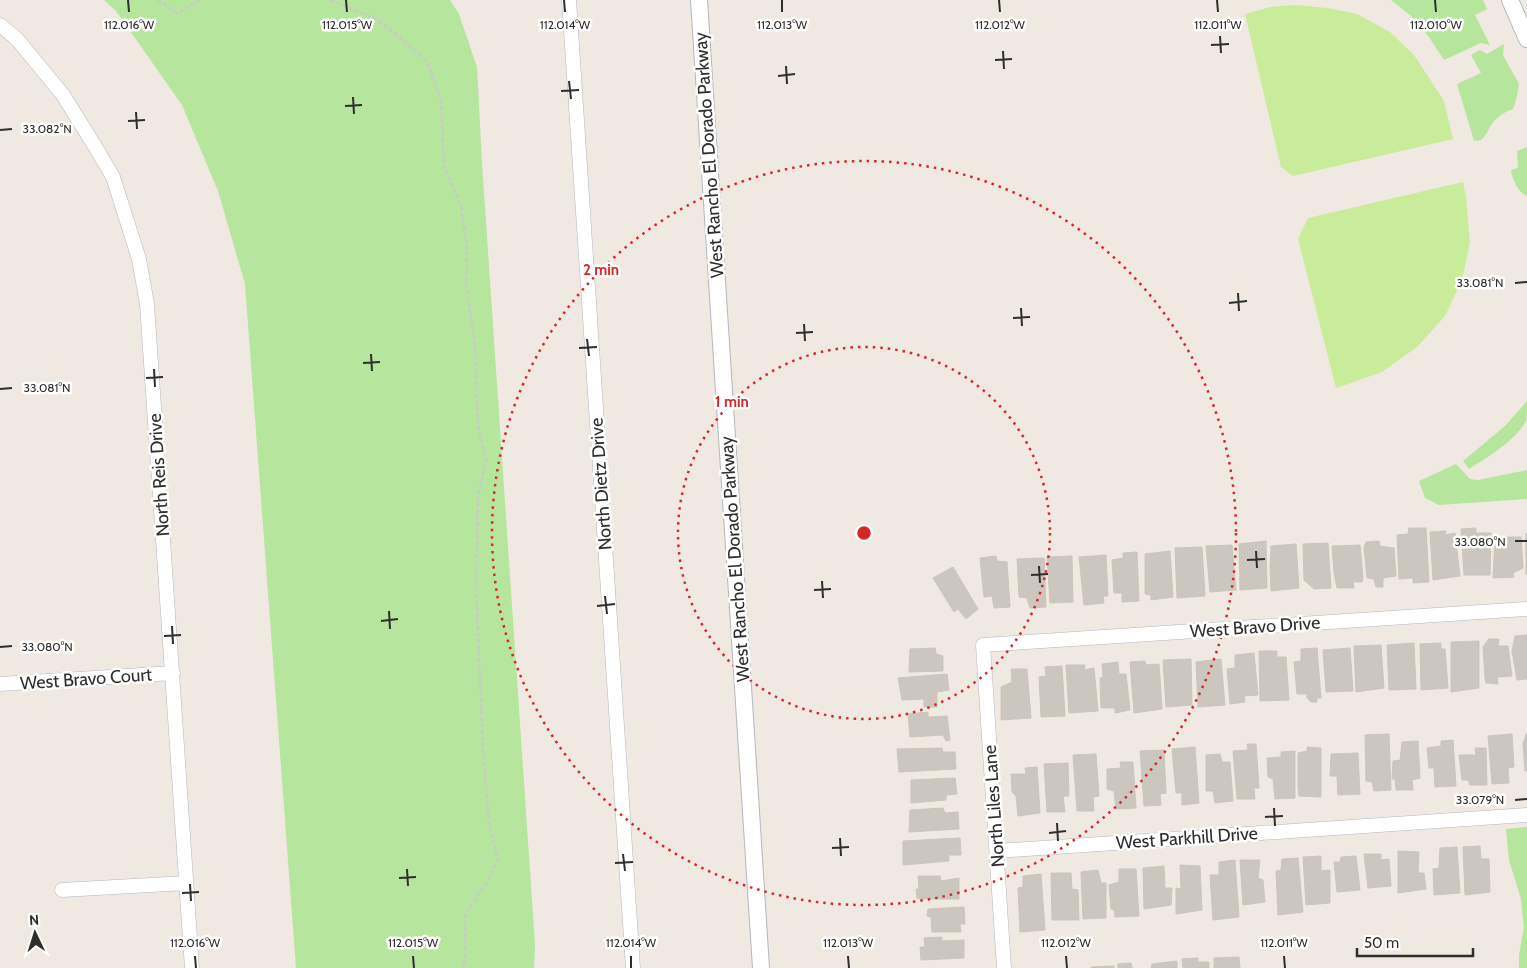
<svg xmlns="http://www.w3.org/2000/svg" width="1527" height="968" viewBox="0 0 1527 968" font-family="Cabin,sans-serif">
<style>
.green{fill:#b6e59e}
.pitch{fill:#c9ec9a}
.building{fill:#cbc7bf;stroke:#cbc5ba}
.lines{fill:none;stroke-linecap:round;stroke-linejoin:round}
.minor-casing{stroke:#b4b7c1;stroke-width:15}
.tertiary-casing{stroke:#b4b7c1;stroke-width:18}
.path{stroke:#c9c9c9;stroke-width:2.5;stroke-dasharray:4 2.5;stroke-linecap:butt}
.minor{stroke:#fff;stroke-width:14}
.tertiary{stroke:#fff;stroke-width:16}
.ticks{fill:none;stroke:#2e2e2e;stroke-width:2}
.ring{fill:none;stroke:#d62828;stroke-width:2.5;stroke-dasharray:2.5 5}
.labels{text-anchor:middle;stroke-width:5;stroke-linejoin:round;paint-order:stroke}
.street-label{font-size:18px;fill:#2e2e2e;stroke:#fff}
.ticks-label{font-size:12px;text-anchor:middle;fill:#2e2e2e;stroke:#fff;stroke-width:5;stroke-linejoin:round;paint-order:stroke}
.centre{fill:#d62828;stroke:#fff;stroke-width:2.5}
.ring-label{font-size:15px;text-anchor:middle;font-weight:bold;fill:#d62828;stroke:#fff;stroke-width:5;stroke-linejoin:round;paint-order:stroke}
</style>
<rect width="100%" height="100%" fill="#efe9e1"/>
<path class="green" d="M104 0H450L459 14 477 67 482 163 535 945 534 968H296L245 284 218 191 182 105 116 11Z
M1391 0H1483L1487 9 1475 15 1490 45 1481 43 1444 60 1429 37 1410 15Z
M1504 44 1503 55 1519 84 1517 96 1513 109C1504 112 1495 118 1490 127 1487 132 1486 136 1481 140L1474 141 1457 84 1481 73 1471 55 1480 50 1487 54Z
M1527 147V196C1517 192 1513 180 1511 170L1518 168 1517 151Z
M1527 401C1527 407 1527 416 1526 421 1516 440 1487 458 1469 469L1463 461 1505 426Z
M1456 464 1470 479 1478 480 1527 470V499L1439 505 1425 498 1419 481Z
M1527 827V968H1519V955L1524 927 1521 899 1509 860 1506 829Z"/>
<path class="pitch" d="M1294 5 1328 8 1357 14 1390 32 1414 55 1444 101 1453 139 1293 176 1281 167 1245 14 1270 7Z
M1463 182 1466 198 1470 242 1462 280 1445 316 1417 347 1382 372 1336 388 1298 239 1308 218Z"/>
<path class="building" d="M1409 528H1426L1429 582 1413 583V578L1399 579 1397 535 1408 534Z
M1476 528V533H1491L1490 575H1464L1461 529Z
M1446 531 1445 535 1455 533 1460 576 1433 580 1430 532Z
M1526 533 1527 574H1526Z
M1495 537H1521L1523 568 1513 573 1514 577 1493 578Z
M1266 541 1267 588 1240 590 1239 544Z
M1379 541 1380 546 1394 548 1396 576 1383 578V587H1376L1374 579 1367 578 1364 548 1366 542Z
M1328 543 1331 588 1314 589 1304 580 1303 544Z
M1296 544 1299 588 1271 591 1270 567 1271 546Z
M1232 545 1236 590 1210 592 1206 546Z
M1360 545 1363 577 1362 582H1353L1354 588H1337L1334 573 1332 546Z
M1202 547 1205 596 1177 598 1175 548Z
M1170 551 1173 597 1151 600V595L1145 594V554Z
M1137 552 1139 601 1122 602V593H1114L1112 560 1123 558V553Z
M1106 555 1108 596H1103L1104 603 1084 605 1079 557Z
M996 556 997 561 1007 562 1010 607 994 608 992 596 984 597 980 558Z
M1072 556 1073 602 1050 603 1047 557Z
M1044 558 1046 607 1030 608 1027 598 1019 597 1017 559Z
M953 567 978 609 966 619 958 609 954 612 933 578Z
M1527 635V679L1517 680 1512 651 1515 636Z
M1489 639H1499L1498 646H1508L1512 676 1497 677 1498 684 1486 683 1485 678 1483 647Z
M1479 641V688L1451 692V642Z
M1414 643 1416 689 1389 690 1387 645Z
M1441 643V649H1445L1448 688 1421 690 1420 644Z
M1381 645 1384 688 1356 692 1354 646Z
M935 648 936 654 943 656V671L909 672 910 649Z
M1317 648 1321 698H1317V702H1311L1307 698V694H1297L1294 662 1301 661V649Z
M1350 648 1353 691 1326 692 1323 650Z
M1259 651H1277V657H1286L1289 700 1260 701Z
M1254 653 1258 695 1244 696 1245 702 1230 704 1227 669 1235 668V655Z
M1191 659 1192 705 1166 707 1163 660Z
M1221 659 1225 705 1198 707 1196 662Z
M1145 661 1146 665 1159 664 1162 709 1134 713 1130 662Z
M1118 662 1119 674H1126L1130 710 1115 713V708H1101L1100 678 1103 677 1102 664Z
M1066 665H1085L1084 670 1094 668 1098 711 1069 713Z
M1062 666 1065 716 1041 717 1039 677 1046 676 1045 667Z
M1011 669H1027L1031 718 1001 720V687L1012 682Z
M947 674 949 690 937 692V707H924V699L902 700 898 678Z
M928 712V717L947 716 950 740 946 741 943 735 910 737 908 714Z
M1389 734 1391 790 1374 791 1372 782 1366 781 1365 735Z
M1512 734 1514 767 1508 768 1509 783 1492 784 1488 736Z
M1526 734H1527V771H1525L1523 744Z
M1453 740 1456 786 1435 787 1434 768H1429L1427 748 1441 746V741Z
M1418 741 1420 778 1412 780 1413 790H1396L1395 779H1392L1393 761 1400 760 1402 742Z
M1247 744H1256L1259 788H1254L1255 799H1237L1233 751 1248 750Z
M1195 747 1199 803 1182 805V793H1176L1172 749Z
M1307 747 1321 748V797L1299 796 1298 786V753L1307 751Z
M942 748 943 752H955L956 769 899 772 897 749Z
M1475 748H1486L1487 785H1470L1468 780H1462L1459 755H1476Z
M1164 750 1166 793 1160 794 1161 805 1144 806 1140 751Z
M1295 751V798L1275 799 1273 779 1268 777 1267 758 1281 757V752Z
M1358 753 1360 794 1338 795 1337 776H1330L1331 754Z
M1096 754 1099 796 1093 797 1094 811H1077L1073 755Z
M1220 754 1222 762H1230L1233 801 1215 803 1213 791H1206V755Z
M1120 762H1133L1136 808 1116 809 1114 791 1107 789V769L1121 768Z
M1068 763 1069 796H1063L1065 812H1047L1044 764Z
M1037 767 1040 813 1018 816 1016 796 1012 792 1011 774H1026L1025 768Z
M955 778 957 794 946 795V800L911 803V780Z
M943 808 945 813 958 812 959 829 909 832 910 810Z
M960 838 961 855H949V861L903 865V841Z
M1480 846 1481 859H1489L1490 892 1465 895 1463 847Z
M1457 847 1460 893 1434 895 1433 869 1439 868 1440 848Z
M1398 851 1419 852 1418 873H1424L1426 889 1398 893Z
M1364 854H1381V860L1389 859 1391 886 1368 888Z
M1321 856V871L1330 870V903L1306 905 1303 857Z
M1356 856 1360 890 1337 892 1334 862H1340L1341 857Z
M1298 858 1303 912 1278 915 1276 871 1281 870 1282 859Z
M1235 860 1239 917 1213 920 1210 875H1219V862Z
M1240 860H1260L1258 878 1263 880 1265 902 1243 905Z
M1180 865 1200 866 1202 910 1176 914V888L1181 889Z
M1164 866 1165 888H1172L1171 905 1144 909 1143 868Z
M1119 869H1136L1139 916 1115 917 1114 910 1111 909 1109 885 1119 882Z
M1098 870 1101 883H1106V918L1083 919 1081 872Z
M1051 873H1071L1072 889 1078 890 1079 920H1052Z
M1041 874 1045 930 1020 932 1018 888 1023 887V876Z
M918 876H940L941 881 959 878V899H921L917 898 916 889H919Z
M964 907 965 924H960L961 932H932L931 917 927 916 928 909Z
M942 937V941L964 940V958L921 960 920 947H925L924 938Z
M1239 957 1240 968H1214V958Z
M1198 958V962H1209V968H1183L1182 959Z
M1177 961V968H1151L1152 964Z
M1131 963 1132 968H1118V964Z
M1114 966V968H1091V967Z"/>
<g class="lines">
<g class="minor-casing">
<path id="minor" d="M569 0 633 968
M0 25 17 39 63 95 96 148 113 177 139 259 147 304 192 968
M0 684 173 673
M997 851 1527 815
M62 890 186 883
M1004 968 983 645 1527 609"/>
</g>
<g class="tertiary-casing">
<path id="tertiary" d="M699 0 761 968
M1510 0 1527 39"/>
</g>
<path class="path" d="M158 0 177 13 200 0
M331 0 380 21 426 60 441 100 444 167 461 206 467 247 466 284 475 344 478 426 486 459 478 498 476 588 483 746 489 823 498 860 486 884 465 914V960L463 968"/>
<use href="#minor" class="minor"/>
<use href="#tertiary" class="tertiary"/>
</g>
<path class="ticks" d="M128 0 129 12M346 0 347 12M564 0 565 12M782 0V12M999 0 1000 12M1217 0 1218 12M1435 0 1436 12M1220 36 1221 53M1211 45 1229 44M1003 51 1004 69M995 60 1012 59M786 66 787 84M778 76 795 74M569 81 571 99M561 91 579 90M353 97 354 114M345 106 362 105M136 112 137 129M128 121 145 120M0 130 12 129M1515 283 1527 282M1238 293 1239 311M1229 303 1247 301M1021 308 1022 326M1013 318 1030 317M804 324 805 341M796 333 813 332M587 339 589 356M579 348 597 347M371 354 372 371M363 363 380 362M154 369 155 387M146 378 163 377M0 389 12 388M1515 541H1527M1256 551 1257 568M1247 560 1265 559M1039 566 1040 583M1031 575 1048 574M822 581 823 598M814 590 831 589M605 596 607 614M597 606 615 604M389 611 390 629M381 621 398 619M172 626 173 644M164 636 181 635M0 647 12 646M1515 800 1527 799M1274 808 1275 826M1265 817 1283 816M1057 823 1058 841M1049 833 1066 831M840 838 841 856M832 848 849 847M623 854 625 871M615 863 633 862M407 869 408 886M399 878 416 877M190 884 191 901M182 893 199 892M195 956 196 968M413 956 414 968M631 956V968M848 956 849 968M1066 956 1067 968M1284 956 1285 968"/>
<g class="ring">
<circle cx="864" cy="533" r="186"/>
<circle cx="864" cy="533" r="372"/>
</g>
<g class="labels">
<g class="street-label">
<text transform="translate(709 155) rotate(-94)" y="6">West Rancho El Dorado Parkway</text>
<text transform="translate(159 475) rotate(-94)" y="6">North Reis Drive</text>
<text transform="translate(601 484) rotate(-94)" y="6">North Dietz Drive</text>
<text transform="translate(735 559) rotate(-94)" y="6">West Rancho El Dorado Parkway</text>
<text transform="translate(1255 627) rotate(-4)" y="6">West Bravo Drive</text>
<text transform="translate(86 679) rotate(-4)" y="6">West Bravo Court</text>
<text transform="translate(994 806) rotate(-94)" y="6">North Liles Lane</text>
<text transform="translate(1187 838) rotate(-4)" y="6">West Parkhill Drive</text>
</g>
</g>
<g class="ticks-label">
<text x="129" y="29">112.016°W</text>
<text x="347" y="29">112.015°W</text>
<text x="565" y="29">112.014°W</text>
<text x="782" y="29">112.013°W</text>
<text x="1000" y="29">112.012°W</text>
<text x="1218" y="29">112.011°W</text>
<text x="1436" y="29">112.010°W</text>
<text x="47" y="133">33.082°N</text>
<text x="1480" y="287">33.081°N</text>
<text x="47" y="392">33.081°N</text>
<text x="1480" y="546">33.080°N</text>
<text x="47" y="651">33.080°N</text>
<text x="1480" y="804">33.079°N</text>
<text x="195" y="947">112.016°W</text>
<text x="413" y="947">112.015°W</text>
<text x="631" y="947">112.014°W</text>
<text x="848" y="947">112.013°W</text>
<text x="1066" y="947">112.012°W</text>
<text x="1284" y="947">112.011°W</text>
</g>
<circle cx="864" cy="533" r="8" class="centre"/>
<g class="ring-label">
<text x="601" y="275">2 min</text>
<text x="732" y="407">1 min</text>
</g>
<g transform="translate(35 933) rotate(356)" stroke="#ffffff" stroke-width="4" paint-order="stroke">
<path d="M0-4L9 19L0 12L-9 19Z" fill="#2e2e2e"/>
<text y="-8" font-size="14" font-weight="bold" text-anchor="middle" fill="#2e2e2e">N</text>
</g>
<path d="M1357 948v8h116v-8" fill="none" stroke="#2e2e2e" stroke-width="2.5"/>
<text x="1364" y="948" font-size="15" fill="#2e2e2e" stroke="#ffffff" stroke-width="4" paint-order="stroke">50 m</text>
</svg>
